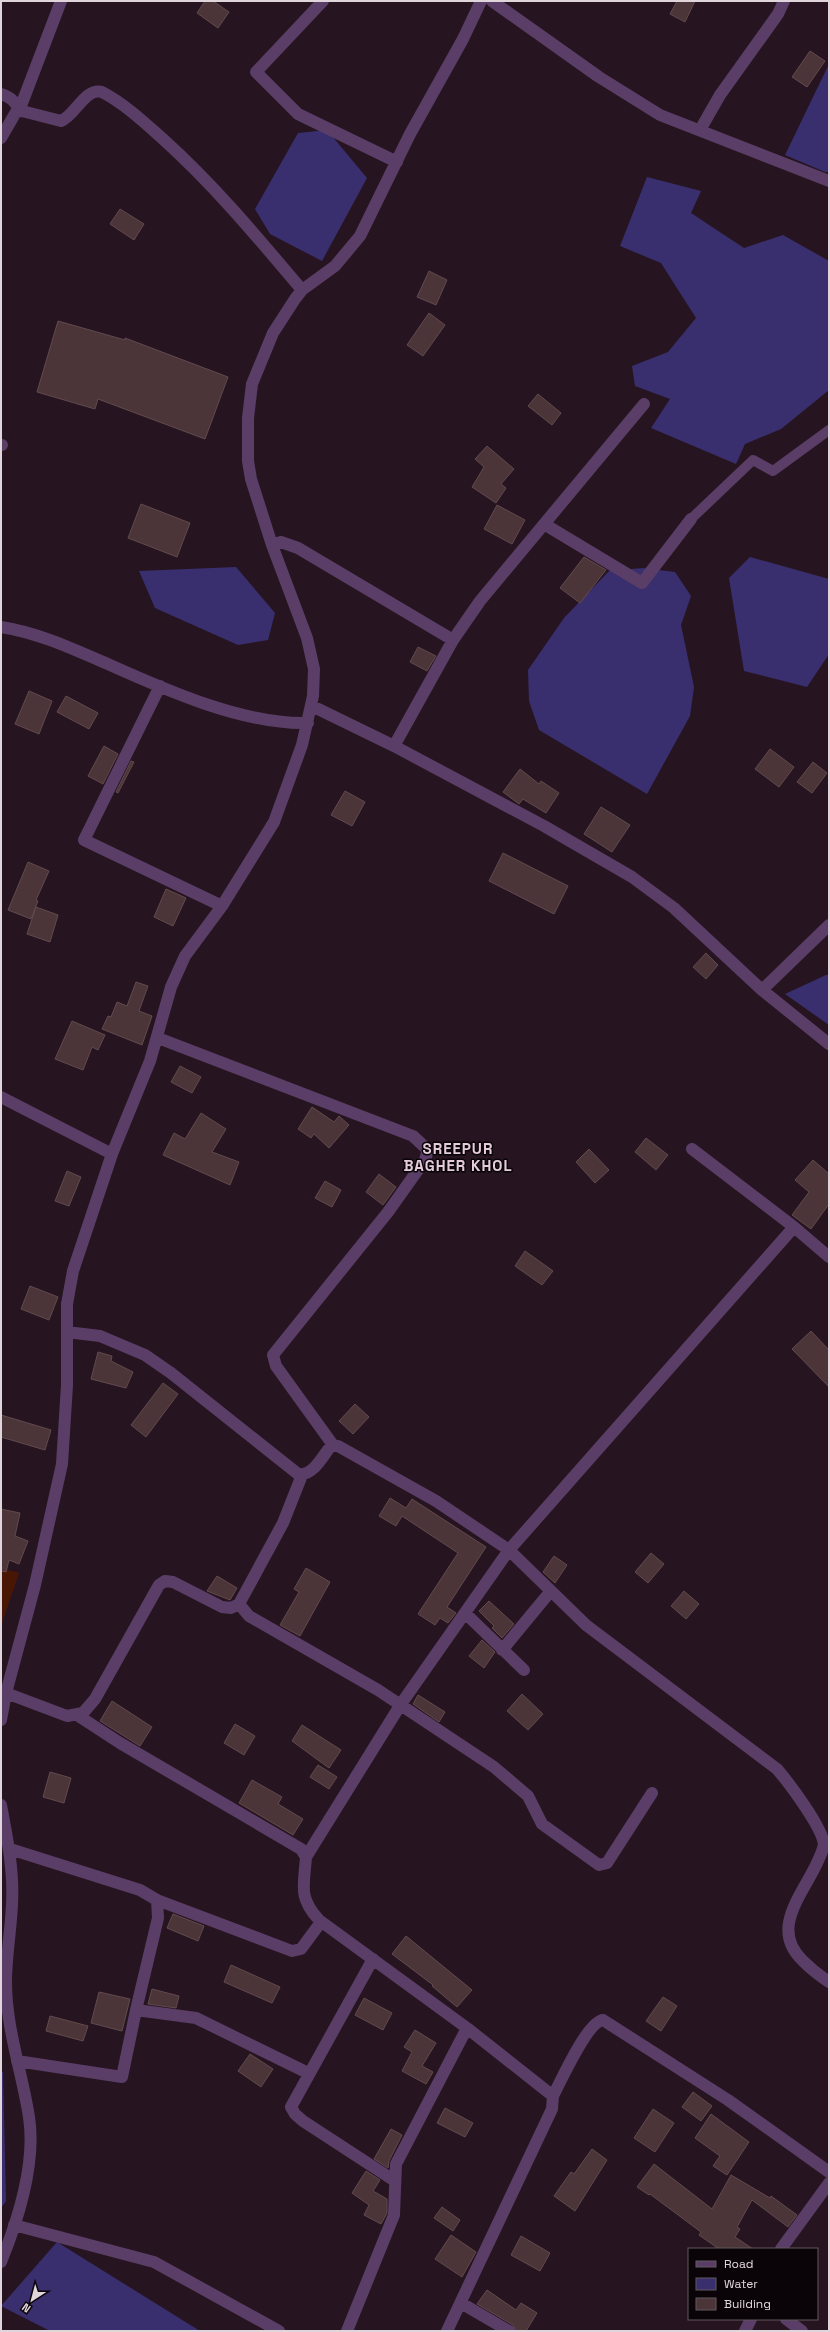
<svg xmlns="http://www.w3.org/2000/svg" width="830" height="2332" viewBox="0 0 830 2332" font-family="'Space Grotesk',sans-serif">
<style>
.green{fill:#4a1604}
.water{fill:#392f6f}
.building{fill:#4b3538;stroke:#624a4d}
.lines{fill:none;stroke-linecap:round;stroke-linejoin:round}
.lane{stroke:#5b3e67;stroke-width:10}
.street{stroke:#5b3e67;stroke-width:12}
.labels{text-anchor:middle;stroke-width:3;stroke-linejoin:round;paint-order:stroke}
.district-label{font-size:15px;font-weight:bold;letter-spacing:1px;fill:#e4ccda;stroke:#0a0408}
</style>
<rect width="100%" height="100%" fill="#261520"/>
<path class="green" d="M1 1568 19 1573 1 1626Z"/>
<path class="water" d="M829 64V172H825L785 155Z
M327 130 367 178 322 261 270 234 255 209 298 133Z
M647 177 701 191 691 213 744 248 783 235 829 261V390L781 429 745 444 736 464 651 428 670 399 635 386 632 366 668 352 696 318 661 263 620 246Z
M750 557 829 579V654L807 687 744 671 729 578Z
M236 567 275 613 268 640 238 645 155 608 139 571Z
M643 568 675 572 691 596 681 625 694 687 690 716 647 794 539 730 529 701 528 670 564 618 609 571Z
M826 975H829V1025L785 994Z
M1 2071 3 2072 6 2201 1 2208Z
M57 2242 200 2331H50L1 2306Z"/>
<path class="building" d="M205 1H213L229 12 218 28 197 13Z
M677 1H695L685 22 670 14Z
M810 51 825 61 807 87 792 77Z
M120 209 144 224 134 240 110 224Z
M429 271 447 280 436 305 417 297Z
M429 313 445 325 423 356 407 345Z
M58 321 125 340V338L228 377 205 439 98 399 95 409 37 392Z
M538 394 561 413 552 425 528 406Z
M487 446 514 469 501 484 506 488 496 503 472 487 484 467 475 459Z
M141 504 190 523 177 557 128 538Z
M497 505 525 520 512 544 484 529Z
M584 557 606 570 580 603 560 588Z
M418 647 436 656 427 671 410 662Z
M29 691 52 701 39 734 15 724Z
M66 696 98 713 89 729 57 712Z
M104 746 118 754 103 784 88 776Z
M770 749 794 767 779 787 755 769Z
M131 761 134 762 118 793 116 792Z
M813 762 827 773 812 793 797 782Z
M520 769 539 784 541 781 559 793 546 813 523 799 519 804 503 792Z
M345 791 365 802 352 826 331 815Z
M601 807 630 825 612 852 584 834Z
M503 853 568 886 554 914 489 881Z
M28 862 49 871 36 900 38 901 31 919 8 910Z
M166 889 186 898 173 926 154 917Z
M36 907 58 915 50 942 27 934Z
M706 953 718 965 706 979 693 967Z
M136 982 148 986 139 1011 152 1016 142 1045 102 1029 108 1016 111 1017 117 1002 127 1006Z
M72 1021 105 1035 98 1050 92 1047 83 1070 55 1059Z
M180 1066 201 1077 192 1093 171 1082Z
M312 1107 334 1122 339 1116 349 1125 329 1148 314 1134 311 1138 298 1129Z
M201 1113 226 1129 212 1152 239 1162 230 1185 163 1155 174 1133 185 1139Z
M646 1138 668 1155 656 1170 635 1152Z
M589 1149 609 1170 595 1183 576 1162Z
M813 1160 829 1174V1204L811 1229 792 1215 809 1192 795 1180Z
M67 1171 81 1177 69 1206 55 1201Z
M379 1174 396 1187 383 1205 366 1192Z
M325 1181 341 1190 332 1207 315 1198Z
M525 1251 553 1271 542 1285 515 1266Z
M30 1286 58 1297 49 1320 21 1309Z
M811 1331 829 1350V1387L792 1349Z
M98 1352 112 1356 111 1361 133 1372 126 1388 91 1379Z
M163 1383 178 1394 146 1437 131 1425Z
M355 1404 369 1417 353 1434 339 1421Z
M1 1415 51 1430 45 1450 1 1437Z
M390 1498 406 1508 412 1499 486 1547 447 1607 456 1613 448 1623 440 1618 435 1625 418 1614 458 1553 402 1516 396 1526 379 1516Z
M1 1509 20 1513 15 1536 28 1541 19 1564 9 1560 6 1572 1 1571Z
M651 1553 664 1564 648 1583 635 1572Z
M554 1556 567 1565 555 1583 543 1572Z
M306 1568 330 1582 300 1636 280 1625 299 1592 294 1589Z
M217 1576 237 1588 230 1600 207 1591Z
M684 1591 699 1604 686 1619 671 1606Z
M489 1601 514 1624 502 1638 492 1628 494 1626 479 1611Z
M482 1640 495 1652 484 1668 469 1656Z
M522 1694 543 1714 528 1730 507 1711Z
M418 1695 445 1712 439 1722 413 1704Z
M112 1701 152 1727 140 1746 100 1721Z
M235 1724 255 1736 244 1755 224 1743Z
M302 1725 341 1750 329 1768 292 1741Z
M318 1765 337 1777 329 1789 310 1777Z
M50 1772 71 1778 64 1803 43 1797Z
M252 1780 282 1797 278 1804 303 1819 293 1835 239 1803Z
M173 1914 204 1926 198 1941 167 1928Z
M406 1936 472 1990 457 2007 432 1986 433 1985 392 1954Z
M231 1965 280 1987 272 2003 224 1982Z
M152 1989 179 1996 176 2008 148 2004Z
M99 1992 130 1999 122 2031 91 2023Z
M663 1997 677 2006 661 2031 646 2021Z
M364 1998 392 2013 383 2030 355 2015Z
M50 2016 88 2026 83 2041 46 2031Z
M415 2030 436 2043 422 2066 433 2072 426 2084 402 2071 412 2052 404 2047Z
M250 2054 273 2069 261 2087 238 2071Z
M693 2092 712 2106 701 2121 682 2107Z
M445 2108 473 2123 465 2137 437 2123Z
M653 2109 674 2123 655 2152 634 2138Z
M711 2114 749 2142 727 2175 713 2166 720 2156 695 2138Z
M391 2129 402 2135 389 2161 388 2168 374 2159Z
M592 2149 607 2160 575 2211 554 2196 571 2172 574 2174Z
M654 2164 712 2209 731 2175 770 2198 771 2196 797 2215 788 2227 752 2200 737 2227 740 2229 735 2237 753 2249H719L699 2235 701 2232 650 2194 649 2195 637 2187Z
M366 2171 380 2180 373 2191 387 2199V2213L381 2224 364 2215 369 2205 352 2193Z
M442 2207 460 2220 453 2231 434 2218Z
M451 2235 476 2252 462 2277 435 2259Z
M521 2236 550 2253 540 2271 511 2255Z
M487 2290 516 2310 521 2303 537 2313 526 2331H516L513 2325 477 2304Z"/>
<g class="lines">
<path class="lane" d="M691 519 753 460 773 471 829 430"/>
<path class="street" d="M323 1 256 72 298 114 397 162
M492 1 599 77 660 115 829 181
M1 94C11 97 16 102 19 111
M19 111 61 1
M700 130 720 95 778 14 784 1
M1 138 16 112 22 111 61 121C75 116 85 87 102 92 125 104 145 123 164 140 215 186 258 238 302 290
M1 445H2
M544 524 642 583 691 519
M272 545 281 542 298 548 453 640
M1 627C40 633 75 650 110 665 168 691 245 725 308 723
M160 686 84 840 222 906
M312 706 394 746 544 826 632 877 674 908 762 990 829 1044
M394 746 453 640 480 601 644 404
M762 990 829 925
M158 1038 413 1136 428 1150 425 1160 388 1212 273 1355 276 1366 333 1445
M1 1097 112 1154
M692 1149 794 1227 829 1257
M67 1332 100 1336 145 1355 171 1373 298 1474C313 1477 323 1455 331 1446H338L436 1501 509 1550 586 1625 777 1769C789 1783 823 1828 824 1845 814 1885 764 1924 803 1961 811 1969 820 1976 829 1982
M302 1475 283 1523 239 1604 231 1608 222 1607 173 1582 165 1581 159 1585 95 1699 83 1713 67 1716 6 1693 35 1585 62 1464 67 1385V1304L73 1271 112 1154 150 1061 171 987 185 956 222 906 274 822 302 745 313 696 314 669 307 638 272 545 251 479 248 461V418L252 384 273 333 295 299 302 290 335 266 360 236 410 134 463 39 481 1
M239 1604 249 1616 378 1690 494 1767 528 1796 542 1824 599 1865 607 1863 652 1793
M465 1613 524 1670
M502 1650 550 1592
M1 1691 6 1693 1 1720
M77 1715 120 1743 301 1849 306 1857C304 1886 298 1897 319 1920L467 2028 553 2096 552 2109 447 2331
M1 1805C7 1837 14 1871 12 1904 11 1930 6 1956 6 1982 6 2028 22 2072 29 2117 36 2162 18 2220 1 2262
M10 1849 140 1890 157 1900 158 1918 136 2010 122 2077 17 2061
M306 1857 401 1704 509 1550 794 1227
M157 1900 292 1951 301 1949 321 1922
M373 1959 291 2107 295 2114 303 2121 395 2181
M136 2010 196 2018 308 2073
M553 2096C561 2081 587 2022 603 2020L728 2100 829 2172
M14 2225 154 2262 279 2331
M781 2249 829 2183
M461 2303 509 2331
M786 2319 802 2331
M347 2331 394 2215 396 2164 467 2028
M745 2331 751 2319"/>
</g>
<g class="labels">
<g class="district-label">
<text x="458" y="1154">SREEPUR<tspan x="458" dy="17">BAGHER KHOL</tspan></text>
</g>
</g>
<rect width="830" height="2332" fill="none" stroke="#e1d5dc" stroke-width="4"/>
<rect x="688" y="2248" width="130" height="72" fill="#0a0408" stroke="#60585d"/>
<rect x="696" y="2261" width="20" height="6" fill="#5b3e67" stroke="#60585d"/>
<text x="724" y="2268" font-size="12" fill="#e1d5dc">Road</text>
<rect x="696" y="2278" width="20" height="12" fill="#392f6f" stroke="#60585d"/>
<text x="724" y="2288" font-size="12" fill="#e1d5dc">Water</text>
<rect x="696" y="2298" width="20" height="12" fill="#4b3538" stroke="#60585d"/>
<text x="724" y="2308" font-size="12" fill="#e1d5dc">Building</text>
<g transform="translate(32 2300) rotate(216)" stroke="#0a0408" stroke-width="3" paint-order="stroke">
<path d="M0-3L7 15L0 10L-7 15Z" fill="#e1d5dc"/>
<text y="-6" font-size="11" font-weight="bold" text-anchor="middle" fill="#e1d5dc">N</text>
</g>
</svg>
